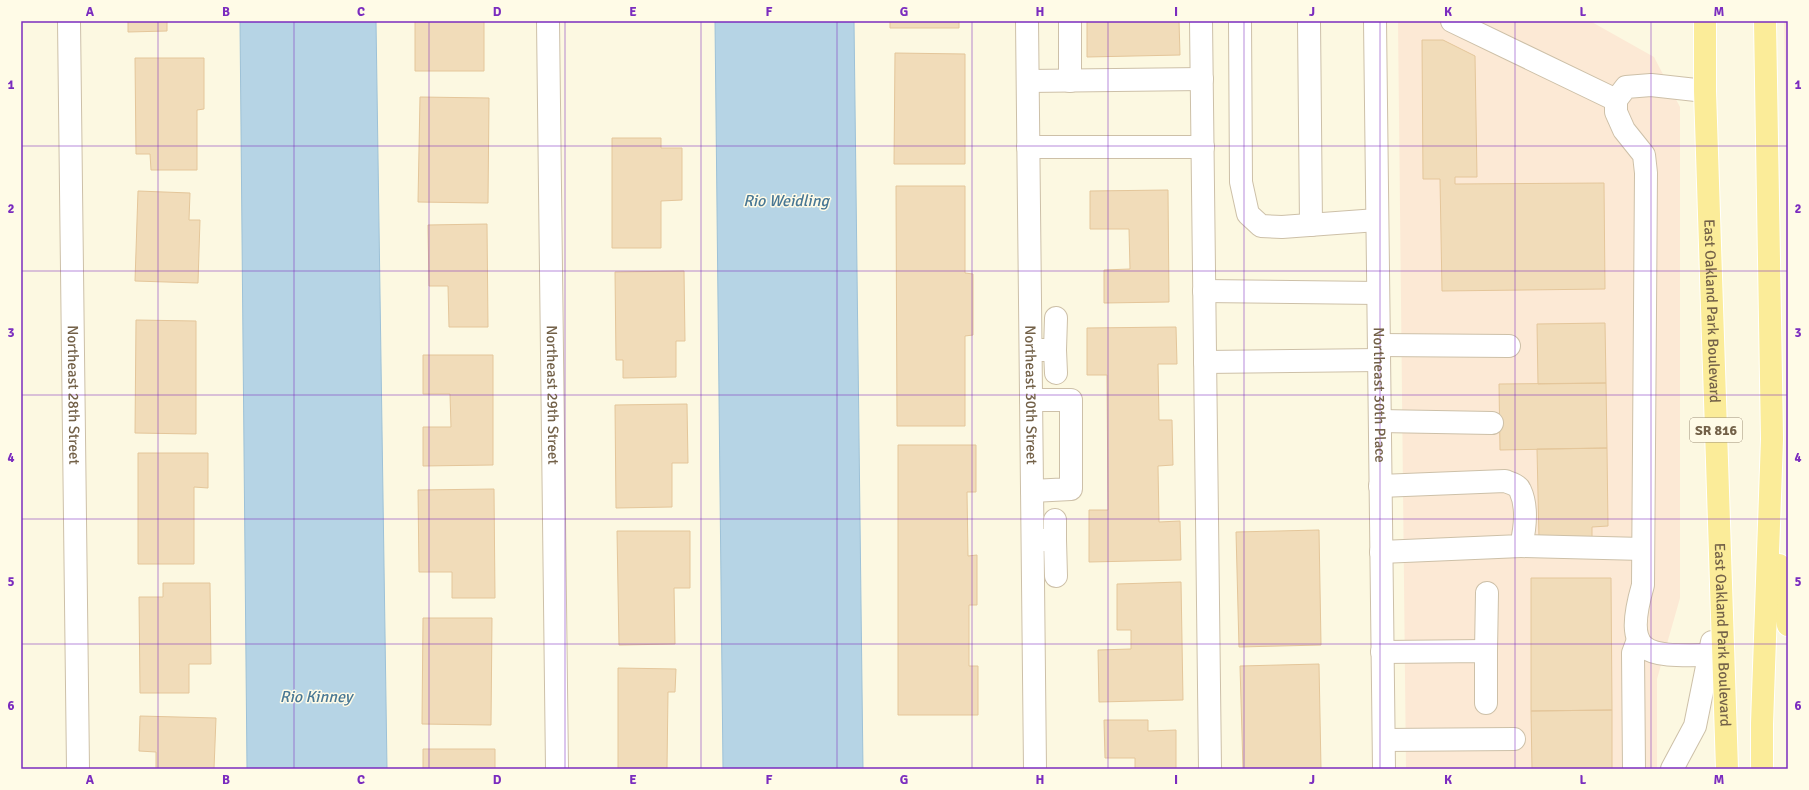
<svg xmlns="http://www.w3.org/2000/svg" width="1809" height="790" viewBox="0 0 1809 790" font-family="Signika,sans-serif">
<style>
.commercial{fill:#fce9d5}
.water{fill:#b6d4e5;stroke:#9dc1d7}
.building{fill:#f1dcb9;stroke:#e4c69a}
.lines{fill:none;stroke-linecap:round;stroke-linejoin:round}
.minor-casing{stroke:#cdc0a8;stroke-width:24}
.major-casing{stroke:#fff;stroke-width:24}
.minor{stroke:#fff;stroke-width:22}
.major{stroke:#fbec99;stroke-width:22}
.grid{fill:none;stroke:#7b2cbf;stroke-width:1;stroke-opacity:0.55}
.labels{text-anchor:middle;stroke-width:3;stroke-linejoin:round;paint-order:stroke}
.shield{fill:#fffbe7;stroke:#9d8f78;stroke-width:1}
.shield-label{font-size:14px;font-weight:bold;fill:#736148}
.street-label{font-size:15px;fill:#736148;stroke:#fffbe7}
.water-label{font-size:16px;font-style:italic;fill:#487794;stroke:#fffbe7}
.neatline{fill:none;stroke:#7b2cbf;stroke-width:1.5}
.grid-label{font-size:13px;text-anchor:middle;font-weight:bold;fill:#7b2cbf}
</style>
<rect width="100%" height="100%" fill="#fcf8e1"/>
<path class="commercial" d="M1398 21H1590L1654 57 1680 107V598L1657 679V769H1406Z
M1784 21H1788V240Z"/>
<path class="water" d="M240 21H376L387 769H247Z
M715 21H854L863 769H723Z"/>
<path class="building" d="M128 21H167V31L128 32Z
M415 21H484V71H415Z
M890 21H959V28H890Z
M1087 21H1179L1180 55 1087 57Z
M1422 40H1443L1475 56 1477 177H1455V184L1604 183 1605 289 1442 291 1440 179H1423Z
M895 53 965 54V164H894Z
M135 58H204V109L197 110V170H151L150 154H136Z
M420 97 489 98 488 203 418 202Z
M612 138H661V148H682V200L661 201V248H612Z
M896 186H965V273L973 274V335L965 336V426H897Z
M1168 190 1169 302 1104 303V270L1130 269 1129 229H1090V191Z
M138 191 190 193 189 220H200L198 283 135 281Z
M487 224 488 327H449L448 286H429L428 225Z
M684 271 685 341H676V377L623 378V360H616L615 272Z
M136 320 196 321V434L135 433Z
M1605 323 1606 383 1538 384 1537 324Z
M1176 327 1177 364H1158L1159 420H1172L1173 465 1158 466 1159 522 1180 521 1181 560 1089 562V510H1108L1107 375H1087V328Z
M423 355H493V465L423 466V427H451L450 394H423Z
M1606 383 1607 448 1500 450 1499 384Z
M687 404 688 463H672V507L616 508 615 405Z
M898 445H976V492H967L968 556 977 555V605H969V666H978V715H898Z
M1607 448 1608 526 1592 527V539H1539L1537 449Z
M138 453H208V488L194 487V564H138Z
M494 489 495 598H452V572H419L418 490Z
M1319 530 1321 645 1239 647 1236 532Z
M617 531H690V588H674L675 644 619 645Z
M1531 578H1611L1612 710 1531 711Z
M1181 582 1183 700 1099 702 1098 650 1131 649V630H1117V584Z
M163 583H210L211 664H189V693H140L139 597H163Z
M423 618H492L491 725 422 724Z
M1319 664 1321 769H1243L1240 666Z
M618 668 676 669 675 692H668L667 768H618Z
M1612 710V769H1532L1531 711Z
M140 716 216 718 214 769H156V752L139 751Z
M1104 720H1148V731L1176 730V769H1135V758H1105Z
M423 749H495V769H423Z"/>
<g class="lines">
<g class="minor-casing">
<g id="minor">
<path id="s1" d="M69 21 78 769"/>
<path id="s2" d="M548 21 557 769"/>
<path id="s3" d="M1027 21 1035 769"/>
<path d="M1070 21V81"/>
<path d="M1201 21 1210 769"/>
<path d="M1240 21 1241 182 1248 214 1261 226 1282 227 1377 220"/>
<path d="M1309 21 1311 225"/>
<path id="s4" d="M1375 21 1384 769"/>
<path d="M1452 21 1616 100"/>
<path d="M1028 81 1202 79"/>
<path d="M1705 91 1651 85 1626 87 1616 100V112L1624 130 1644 155 1646 173 1643 585C1622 658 1647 656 1710 655"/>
<path d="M1028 147H1203"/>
<path d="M1204 291 1378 293"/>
<path d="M1379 345 1509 346"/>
<path d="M1031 350H1055L1056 318"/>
<path d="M1055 350 1056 373"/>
<path d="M1205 362 1379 360"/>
<path d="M1031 400H1071V489L1032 491"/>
<path d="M1380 421 1492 423"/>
<path d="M1380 486 1505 481C1510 483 1518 485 1520 490 1528 507 1525 529 1521 546L1381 552"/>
<path d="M1033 540H1055V520"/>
<path d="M1055 540 1056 576"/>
<path d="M1521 546 1643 549"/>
<path d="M1486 651 1487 593"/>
<path d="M1382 652 1486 651V703"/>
<path d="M1384 740 1514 739"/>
<path d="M1634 769 1633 653 1638 640"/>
<path d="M1672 769 1695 726 1712 642"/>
</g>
</g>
<g class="major-casing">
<g id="major">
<path id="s5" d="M1705 21V91L1727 769"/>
<path d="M1779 565V581L1788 625"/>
<path d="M1762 769V724L1772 439 1765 21"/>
</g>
</g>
<use href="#minor" class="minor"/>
<use href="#major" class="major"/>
</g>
<path class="grid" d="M158 21V769M294 21V769M429 21V769M565 21V769M701 21V769M837 21V769M972 21V769M1108 21V769M1244 21V769M1380 21V769M1515 21V769M1651 21V769M21 146H1788M21 271H1788M21 395H1788M21 519H1788M21 644H1788"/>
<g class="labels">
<rect class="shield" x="1690" y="418" width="52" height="24" rx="3"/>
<g class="shield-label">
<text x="1716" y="435">SR 816</text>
</g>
<g class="street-label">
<text dy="5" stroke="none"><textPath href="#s5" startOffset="290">East Oakland Park Boulevard</textPath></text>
<text dy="5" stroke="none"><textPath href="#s1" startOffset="374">Northeast 28th Street</textPath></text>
<text dy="5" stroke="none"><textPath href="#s2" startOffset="374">Northeast 29th Street</textPath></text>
<text dy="5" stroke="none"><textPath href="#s3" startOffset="374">Northeast 30th Street</textPath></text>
<text dy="5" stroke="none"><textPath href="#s4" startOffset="374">Northeast 30th Place</textPath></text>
<text dy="5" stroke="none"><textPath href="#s5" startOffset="614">East Oakland Park Boulevard</textPath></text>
</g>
<g class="water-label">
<text x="786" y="206">Rio Weidling</text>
<text x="316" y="702">Rio Kinney</text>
</g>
</g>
<rect width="1809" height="790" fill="none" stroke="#fffbe7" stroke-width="44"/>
<rect x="22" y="22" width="1765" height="746" class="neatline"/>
<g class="grid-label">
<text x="90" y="16">A</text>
<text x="226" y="16">B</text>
<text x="361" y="16">C</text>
<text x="497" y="16">D</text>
<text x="633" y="16">E</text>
<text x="769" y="16">F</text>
<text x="904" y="16">G</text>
<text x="1040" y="16">H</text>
<text x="1176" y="16">I</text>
<text x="1312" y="16">J</text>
<text x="1448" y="16">K</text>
<text x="1583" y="16">L</text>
<text x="1719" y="16">M</text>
<text x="11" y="89">1</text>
<text x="1798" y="89">1</text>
<text x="11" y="213">2</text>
<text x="1798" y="213">2</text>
<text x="11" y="337">3</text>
<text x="1798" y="337">3</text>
<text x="11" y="462">4</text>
<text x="1798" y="462">4</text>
<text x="11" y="586">5</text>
<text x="1798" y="586">5</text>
<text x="11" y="710">6</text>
<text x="1798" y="710">6</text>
<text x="90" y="784">A</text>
<text x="226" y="784">B</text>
<text x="361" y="784">C</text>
<text x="497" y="784">D</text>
<text x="633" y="784">E</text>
<text x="769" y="784">F</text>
<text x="904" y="784">G</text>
<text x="1040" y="784">H</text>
<text x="1176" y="784">I</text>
<text x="1312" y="784">J</text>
<text x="1448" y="784">K</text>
<text x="1583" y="784">L</text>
<text x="1719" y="784">M</text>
</g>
</svg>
